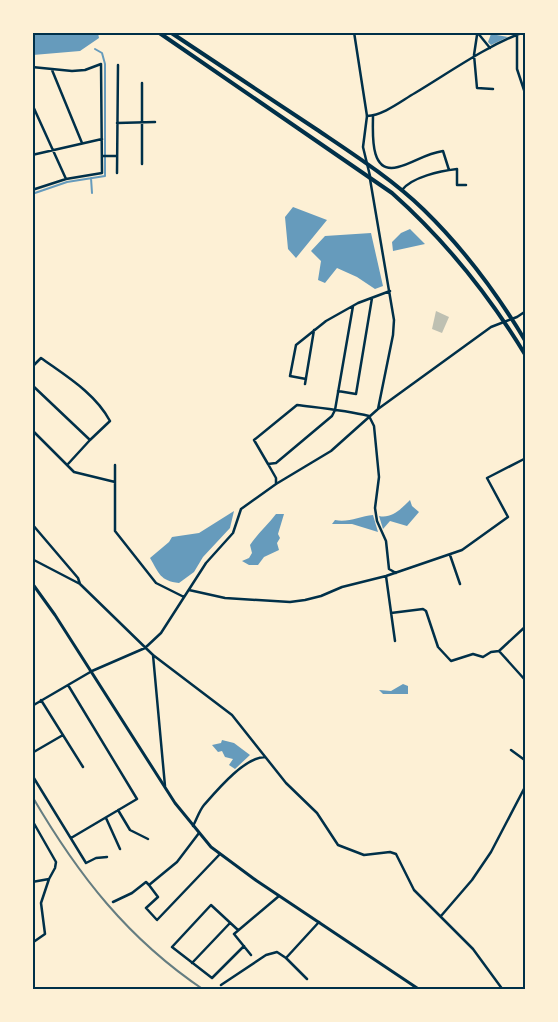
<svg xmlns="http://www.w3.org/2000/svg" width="558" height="1022" viewBox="0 0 558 1022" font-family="Spectral,serif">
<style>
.water{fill:#669bbc}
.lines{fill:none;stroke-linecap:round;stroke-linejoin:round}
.stream{stroke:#669bbc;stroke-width:2}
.building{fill:#bec0b2}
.minor{stroke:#003049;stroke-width:2.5}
.tertiary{stroke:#003049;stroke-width:2.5}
.secondary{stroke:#003049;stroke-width:3}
.trunk{stroke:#003049;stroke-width:4}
.rail{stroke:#657d81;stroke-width:2}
.neatline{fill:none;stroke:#003049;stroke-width:2}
</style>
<rect width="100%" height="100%" fill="#fdf0d5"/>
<path class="water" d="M32 33H98L99 38 80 51 33 55Z
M491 34 508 37 491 45 488 42Z
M293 207 327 220 296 258 288 249 285 217Z
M410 229 425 244 393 251 392 242 401 233Z
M371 233 383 286 375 289 357 277 337 268 325 283 318 280 321 261 311 251 325 236Z
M410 500 412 506 419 512 407 526 390 521 383 529 379 516C392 519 402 508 410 500Z
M234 511 230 528 203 557 194 572 179 583C160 581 159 573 150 558L169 542 172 537 199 533Z
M276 514H284L278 534 280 538 277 543 279 550 264 557 258 565H249L242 561 249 558 252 553 250 545C257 534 268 525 276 514Z
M373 515 378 532 352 524H332L335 520C348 523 360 516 373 515Z
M403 684 408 686V694H383L379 690 391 691Z
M222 740 234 743 250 755 235 769 229 765 233 759 225 757 222 751 218 752 212 745 221 743Z"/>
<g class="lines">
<path class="stream" d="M91 178 92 193
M32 194 67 182 105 176V64L102 53 95 49"/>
</g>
<path class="building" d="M436 311 449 317 442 333 432 329Z"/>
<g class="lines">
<path class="minor" d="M477 32 490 48
M477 35 474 55 477 88 493 89
M517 35V69L526 96
M32 67 72 71 85 70 101 64 102 173 66 179 32 190
M52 70 82 143
M142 83V164
M32 104 66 179
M367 116C384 115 401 101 415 93 450 72 486 46 524 32
M373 116C373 132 369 175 398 167 414 163 424 154 443 151L449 170
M117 123 155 122
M32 155 102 139
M102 156H117
M117 173 118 65
M370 179 394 320 393 335 378 409
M402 190C412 177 440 171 457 169V185H466
M353 306 335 410 332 416 276 463 268 464 254 440 297 405C321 408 345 410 369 416L374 426 379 477 375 508 377 521 386 541 389 569 396 573
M32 367 41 358C66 376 95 393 110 421L90 440
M306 379 290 376 296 345 326 321 358 303 390 291
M305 384 314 330
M32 385 90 440 68 464
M338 391 356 394 372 298
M32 430 74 472 115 482V531L156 583 184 597
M268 464 276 478V483
M115 482V465
M32 524 78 578 80 584
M450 555 460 584
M32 559 80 584 153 655 232 715 286 783 317 813 338 845 364 855 390 852 396 854 414 890 473 949 503 990
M386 576 395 641
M189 590 225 598 290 602 305 600 321 596 342 587 386 576 462 550 508 517 487 478 526 458
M391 613 423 609 426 611 438 647 451 661 473 654 483 657 491 652 499 651
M526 626 499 651 526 681
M153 655 165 786
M68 685 137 799 71 838
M41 700 83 767
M32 706 92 671 145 648 161 633 206 563 233 533 241 509 276 484 331 451 378 409 491 327 517 317 526 311
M511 750 526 761
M32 753 63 735
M32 775 86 863 96 858 107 857
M118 810 130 830 148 839
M106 818 120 849
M32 820 56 862 55 868 49 879 32 882
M193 826C197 819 199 811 204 805 218 789 245 757 265 757
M149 885 158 897 146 908 157 920 220 854
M113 902 132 893 146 882 149 885 177 862 199 833
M441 916 472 880 491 852 526 785
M238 930 211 905 172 947 212 978 244 946
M32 943 45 934 41 903 49 879
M251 955 234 934 279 896
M286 958 319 922
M192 963 230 923
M221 985 266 955 277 952 286 958 307 979"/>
<path class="tertiary" d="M354 32 367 116 363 147 370 176"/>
<path class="secondary" d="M32 583 55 615 175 803 211 847 257 881 420 990"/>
<path class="trunk" d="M158 32 392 193C446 241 489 295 526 356
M170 32C219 65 267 96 316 129 353 154 392 179 424 210 464 249 498 295 526 342"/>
<path class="rail" d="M32 796C78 875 128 939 204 990"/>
</g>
<rect width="558" height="1022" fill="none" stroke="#fdf0d5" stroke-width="68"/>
<rect x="34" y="34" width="490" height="954" class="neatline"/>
</svg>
